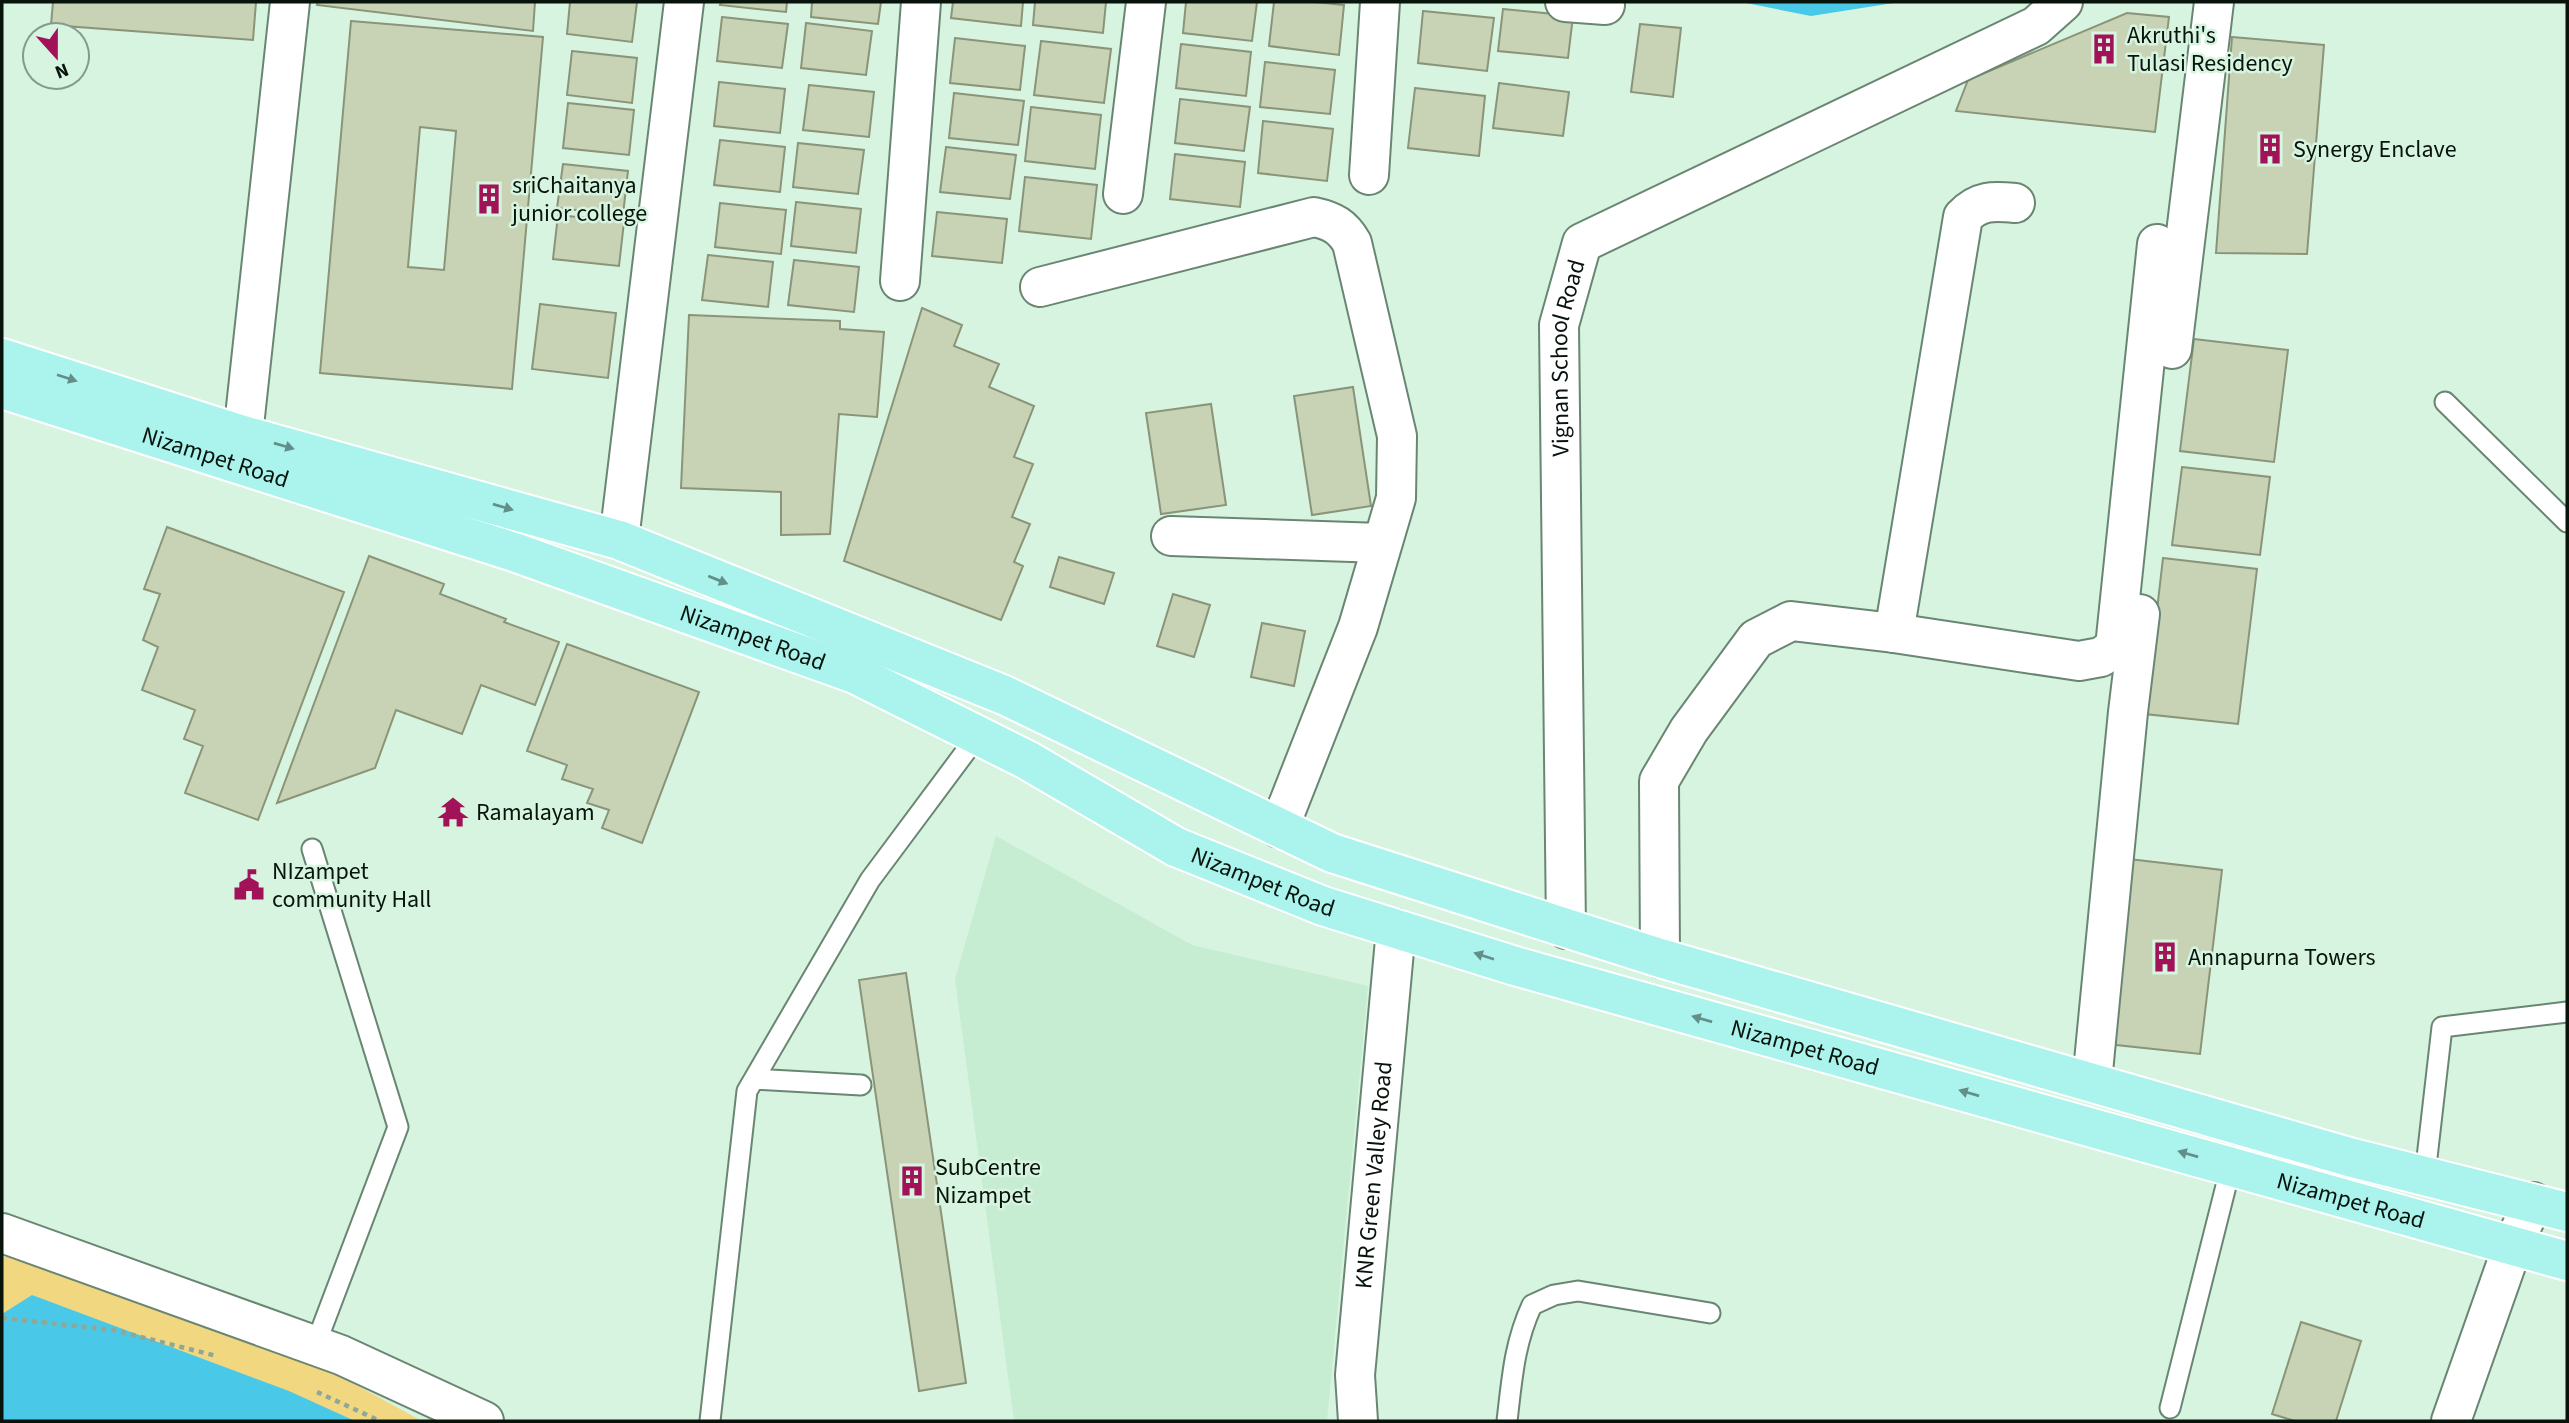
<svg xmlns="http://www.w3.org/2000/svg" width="2569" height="1423" viewBox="0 0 2569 1423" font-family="'Source Sans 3',sans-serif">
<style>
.built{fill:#c6ecd2}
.green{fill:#f2d781}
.water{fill:#4ac8e8}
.building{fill:#c8d3b5;stroke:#8a9478;stroke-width:2;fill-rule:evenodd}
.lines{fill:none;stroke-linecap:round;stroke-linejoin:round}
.service-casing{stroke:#6a8673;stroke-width:23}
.minor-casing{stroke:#6a8673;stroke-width:42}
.tertiary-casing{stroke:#6a8673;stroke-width:42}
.primary-casing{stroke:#fff;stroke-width:42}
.path{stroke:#8fa797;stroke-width:4.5;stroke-dasharray:5 5;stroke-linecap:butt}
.service{stroke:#fff;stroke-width:19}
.minor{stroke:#fff;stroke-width:38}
.tertiary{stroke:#fff;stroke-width:38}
.primary{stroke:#abf4ee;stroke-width:38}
.oneway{fill:#628f88}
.labels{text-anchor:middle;stroke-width:5;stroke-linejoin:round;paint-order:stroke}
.poi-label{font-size:24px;fill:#08130c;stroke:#d6f4df;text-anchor:start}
.street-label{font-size:24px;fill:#08130c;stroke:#d6f4df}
</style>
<rect width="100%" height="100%" fill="#d6f4df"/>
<path class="built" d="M996 836 1192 945 1368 986 1327 1421H1014L955 979Z"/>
<path class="green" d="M2 1257H22L316 1363 422 1421H2Z"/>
<path class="water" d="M1741 2H1900L1811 16Z
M32 1295 289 1391 355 1421H2V1314Z"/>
<path class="building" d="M53 2H256L253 40 51 25Z
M318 2H535L533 31 317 5Z
M570 2H637L632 42 567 34Z
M721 2H787L786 12 720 5Z
M812 2H881L878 24 811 17Z
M953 2H1023L1021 26 951 18Z
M1035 2H1106L1103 33 1033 25Z
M1186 2H1257L1252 41 1183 33Z
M1274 2H1314L1344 5 1339 55 1269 46Z
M1503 9 1573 16 1568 58 1498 51Z
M1423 11 1494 18 1487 71 1418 63Z
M2127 13 2169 17 2155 132 1956 111 1968 80Z
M722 17 788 24 782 68 717 61Z
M351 21 543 37 512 389 320 373ZM420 127 456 131 444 270 408 267Z
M806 23 872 31 866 75 801 68Z
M1640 24 1681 28 1673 97 1631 92Z
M2232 37 2324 45 2307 254 2216 253Z
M955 38 1025 46 1020 90 950 83Z
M1041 41 1111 49 1104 103 1034 95Z
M1181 44 1251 52 1246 96 1176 88Z
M572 51 637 58 632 103 567 95Z
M1265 62 1335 70 1330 114 1260 107Z
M719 82 785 89 780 133 714 126Z
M1499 83 1569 92 1563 136 1493 128Z
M809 85 874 92 869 137 803 130Z
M1415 88 1485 96 1479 156 1408 148Z
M954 93 1024 101 1018 145 949 138Z
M1180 99 1250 107 1244 151 1175 143Z
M568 103 634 110 629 155 563 148Z
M1031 107 1101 115 1095 169 1025 161Z
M1263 121 1333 129 1327 181 1258 173Z
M720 140 785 147 780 192 714 185Z
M798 143 864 150 858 194 793 187Z
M946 147 1016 155 1010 199 940 192Z
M1175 154 1245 162 1240 207 1170 199Z
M563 164 628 171 623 215 557 208Z
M1025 177 1097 185 1091 239 1019 231Z
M796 202 861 209 856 253 791 246Z
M720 203 786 210 781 254 715 247Z
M937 212 1007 219 1002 263 932 256Z
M558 215 624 222 619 266 553 259Z
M708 255 773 262 768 307 702 300Z
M794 260 859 267 854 312 788 305Z
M540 304 616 313 608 378 532 369Z
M922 308 962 325 954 346 999 364 989 387 1034 406 1014 457 1033 464 1012 517 1030 524 1014 562 1023 566 1001 620 844 561Z
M689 315 840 321V329L884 332 877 417 839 414 830 534 781 535V492L681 488Z
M2194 339 2288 350 2274 462 2180 451Z
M1353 387 1371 506 1312 515 1294 396Z
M1211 404 1226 505 1161 514 1146 413Z
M2182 467 2270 477 2260 555 2172 545Z
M167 527 344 592 258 820 185 793 203 746 184 739 195 710 142 690 158 647 143 640 160 594 144 589Z
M369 556 444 584 440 594 506 619 504 622 559 642 535 705 481 685 462 734 396 710 375 768 277 803Z
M1059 557 1114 573 1104 604 1050 587Z
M2163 558 2257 569 2238 724 2145 714Z
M1173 594 1210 605 1194 657 1157 646Z
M1262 623 1305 631 1294 686 1251 677Z
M567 644 699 692 642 843 602 828 609 810 587 803 593 789 562 779 567 765 527 751Z
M2129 859 2222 870 2200 1054 2107 1044Z
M906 973 966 1383 919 1391 859 980Z
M2301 1322 2361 1341 2336 1421H2295L2272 1414Z"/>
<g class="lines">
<g class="service-casing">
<path id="service" d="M2445 402 2567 522
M312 849 398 1127 315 1346
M754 1079 861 1085
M2425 1175 2442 1027 2567 1012
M2170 1408 2231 1166
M710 1421 747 1091 870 880 978 735
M1507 1421C1512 1379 1514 1344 1532 1305L1554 1295 1578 1291 1710 1313"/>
</g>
<g class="minor-casing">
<g id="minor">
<path d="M1565 2 1605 5"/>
<path d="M1369 175 1380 2"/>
<path d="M1123 194 1146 2"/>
<path d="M900 281 921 2"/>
<path d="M1040 287 1314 217C1333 221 1343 227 1352 243L1397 436 1396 498 1358 627 1279 828"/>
<path d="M2172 349 2214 2"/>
<path d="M243 435 290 2"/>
<path d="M1171 536 1381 543"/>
<path d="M619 540 684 2"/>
<path d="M1894 633 1963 217C1979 200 1993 201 2015 203"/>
<path id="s1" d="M1566 929 1559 325 1582 243 2036 26 2063 2"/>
<path d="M1660 958 1659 781 1689 730 1756 639 1791 621 1894 633 2079 661 2101 657 2115 647 2157 244"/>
<path d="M2092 1082 2128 712 2140 614"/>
<path d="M2 1233 341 1355 484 1421"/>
<path d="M2451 1421 2513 1245 2533 1202"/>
</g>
</g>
<g class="tertiary-casing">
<g id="tertiary">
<path id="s2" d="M1358 1421 1355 1375 1396 929"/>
</g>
</g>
<g class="primary-casing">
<g id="primary">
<path d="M2 358 243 435 619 540 1004 695 1332 853 1660 958 2349 1157 2567 1212"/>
<path id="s3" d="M2 389 514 552 855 674 1027 760 1176 847 1323 906 1515 966 2567 1261"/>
</g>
</g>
<path class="path" d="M2 1318 113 1330 217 1356
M317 1392 380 1421"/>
<use href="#service" class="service"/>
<use href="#minor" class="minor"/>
<use href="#tertiary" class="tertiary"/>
<use href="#primary" class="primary"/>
</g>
<defs><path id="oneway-solid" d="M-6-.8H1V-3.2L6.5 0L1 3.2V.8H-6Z" transform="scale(1.75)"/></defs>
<g class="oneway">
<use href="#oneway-solid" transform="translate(67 378) rotate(18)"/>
<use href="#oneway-solid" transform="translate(284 446) rotate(16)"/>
<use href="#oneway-solid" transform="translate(503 507) rotate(16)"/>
<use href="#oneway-solid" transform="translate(718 580) rotate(22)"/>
<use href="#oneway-solid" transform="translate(1484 956) rotate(-162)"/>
<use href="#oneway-solid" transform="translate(1702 1019) rotate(-164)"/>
<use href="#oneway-solid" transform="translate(1969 1093) rotate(-164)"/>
<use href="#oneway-solid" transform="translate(2188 1154) rotate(-164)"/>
</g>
<defs>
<g id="building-bare" transform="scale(2.415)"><path d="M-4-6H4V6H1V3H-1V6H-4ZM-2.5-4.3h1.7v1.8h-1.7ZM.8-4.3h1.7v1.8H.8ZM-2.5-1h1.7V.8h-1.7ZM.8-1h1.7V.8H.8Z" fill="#a11259" stroke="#d6f4df" stroke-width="2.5" paint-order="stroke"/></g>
<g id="temple-bare" transform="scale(2.415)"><path d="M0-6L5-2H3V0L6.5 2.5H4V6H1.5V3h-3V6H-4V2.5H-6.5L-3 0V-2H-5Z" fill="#a11259" stroke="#d6f4df" stroke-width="2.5" paint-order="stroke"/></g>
<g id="civic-bare" transform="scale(2.415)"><path d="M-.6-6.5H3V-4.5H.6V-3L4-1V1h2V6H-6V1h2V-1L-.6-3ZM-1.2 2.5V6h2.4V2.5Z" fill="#a11259" stroke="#d6f4df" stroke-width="2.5" paint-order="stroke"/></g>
</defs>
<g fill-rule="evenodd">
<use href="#building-bare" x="2104" y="49"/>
<use href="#building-bare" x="2270" y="149"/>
<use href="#building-bare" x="489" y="199"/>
<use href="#temple-bare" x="453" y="812"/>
<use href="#civic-bare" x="249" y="885"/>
<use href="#building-bare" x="2165" y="957"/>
<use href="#building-bare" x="912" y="1181"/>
</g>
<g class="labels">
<g class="poi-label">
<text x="2127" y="43">Akruthi's<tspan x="2127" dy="28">Tulasi Residency</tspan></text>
<text x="2293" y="157">Synergy Enclave</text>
<text x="512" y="193">sriChaitanya<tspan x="512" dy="28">junior college</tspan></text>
<text x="476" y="820">Ramalayam</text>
<text x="272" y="879">NIzampet<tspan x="272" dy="28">community Hall</tspan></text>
<text x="2188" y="965">Annapurna Towers</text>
<text x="935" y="1175">SubCentre<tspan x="935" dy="28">Nizampet</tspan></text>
</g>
<g class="street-label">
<text dy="8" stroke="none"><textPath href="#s1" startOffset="572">Vignan School Road</textPath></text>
<text dy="8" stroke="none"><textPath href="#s3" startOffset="224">Nizampet Road</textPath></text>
<text dy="8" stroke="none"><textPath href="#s3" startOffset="791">Nizampet Road</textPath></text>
<text dy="8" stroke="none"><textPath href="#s3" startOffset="1358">Nizampet Road</textPath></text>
<text dy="8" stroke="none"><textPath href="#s3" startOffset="1925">Nizampet Road</textPath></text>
<text dy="8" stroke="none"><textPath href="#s2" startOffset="247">KNR Green Valley Road</textPath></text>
<text dy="8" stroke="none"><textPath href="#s3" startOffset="2492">Nizampet Road</textPath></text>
</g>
</g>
<rect width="2569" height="1423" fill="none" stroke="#08130c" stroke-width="7"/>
<g transform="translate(56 56) rotate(159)"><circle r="33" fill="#d6f4df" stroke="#849a8b" stroke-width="2"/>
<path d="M0-5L12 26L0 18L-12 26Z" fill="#a11259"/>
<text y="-10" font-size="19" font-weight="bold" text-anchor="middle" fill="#08130c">N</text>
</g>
</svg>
